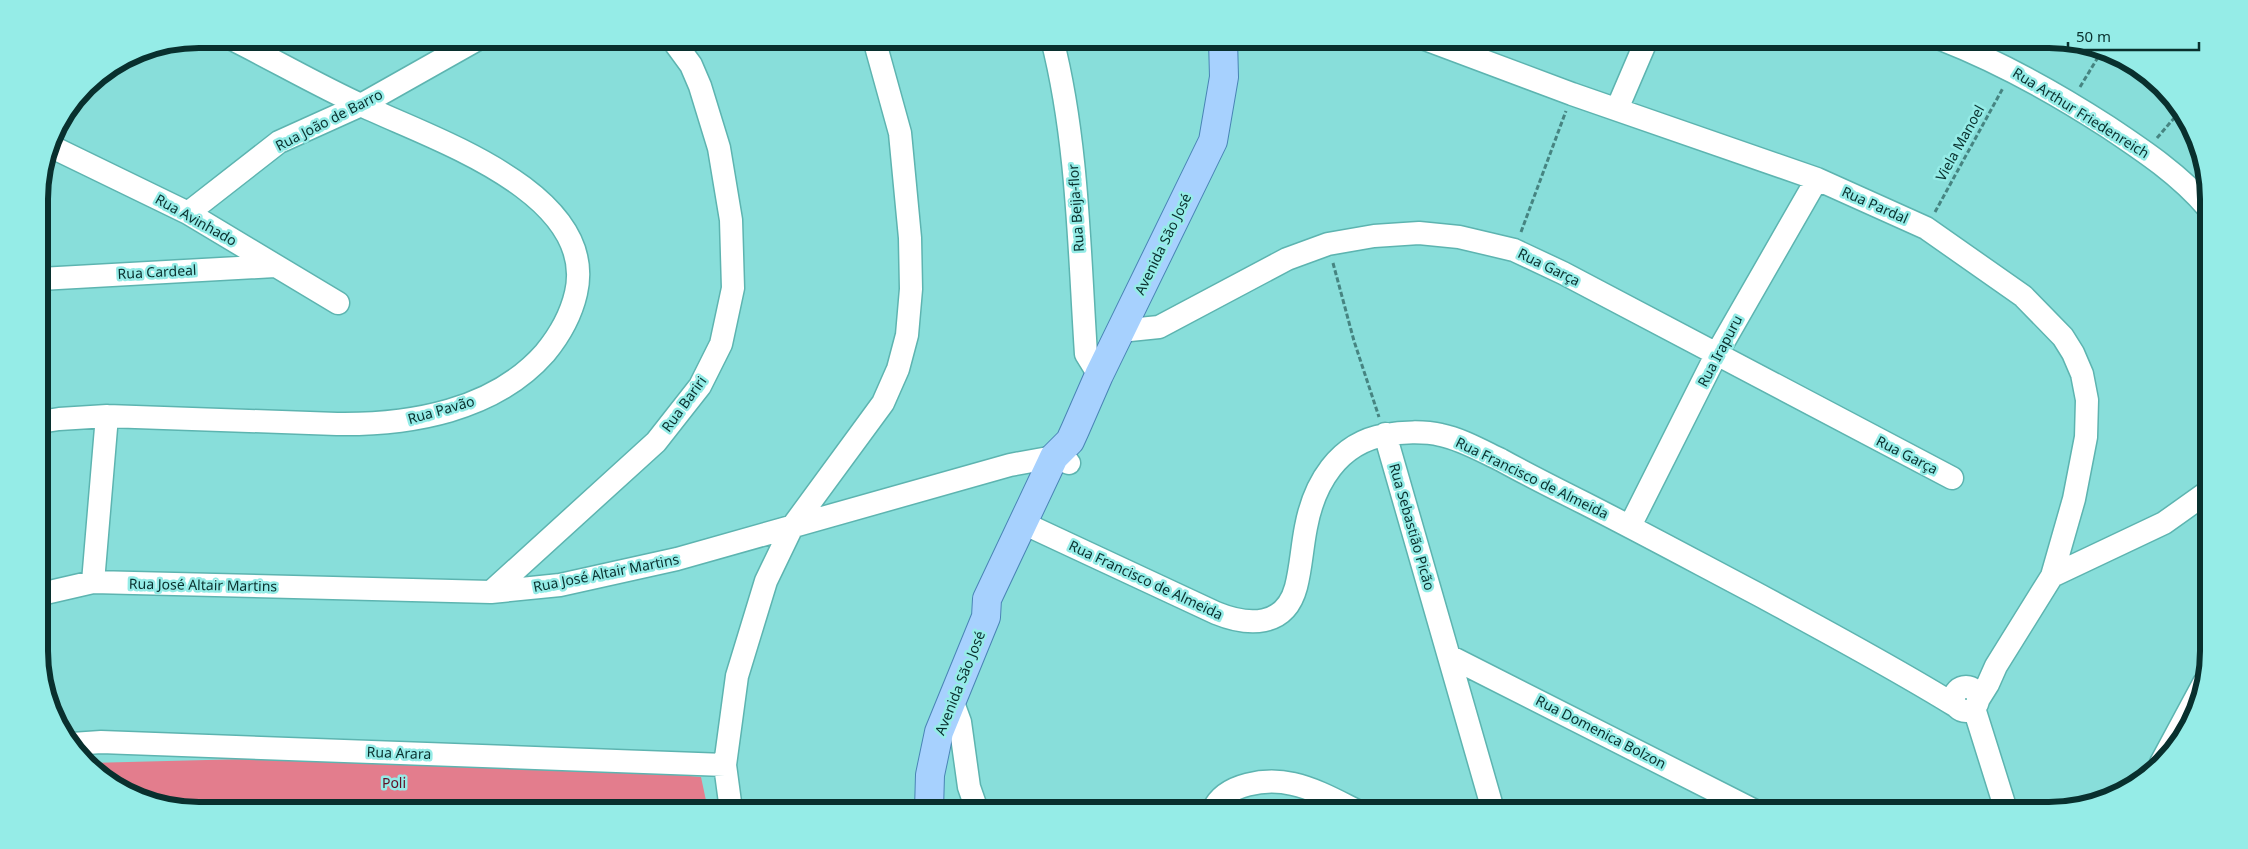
<svg xmlns="http://www.w3.org/2000/svg" width="2248" height="849" viewBox="0 0 2248 849" font-family="'Noto Sans',sans-serif">
<style>
.green{fill:#e37d8d}
.lines{fill:none;stroke-linecap:round;stroke-linejoin:round}
.minor-casing{stroke:#5db4b0;stroke-width:25}
.major-casing{stroke:#4984b5;stroke-width:30}
.path{stroke:#468481;stroke-width:3;stroke-dasharray:5 2.5;stroke-linecap:butt}
.minor{stroke:#fff;stroke-width:22}
.major{stroke:#a7d1fe;stroke-width:28}
.labels{text-anchor:middle;stroke-width:5;stroke-linejoin:round;paint-order:stroke}
.street-label{font-size:14px;fill:#09302e;stroke:#95ece7}
.park-label{font-size:14px;fill:#600f25;stroke:#95ece7}
.rim{fill:none;stroke:#09302e;stroke-width:6}
</style>
<rect width="100%" height="100%" fill="#88deda"/>
<path class="green" d="M443 754 701 777 708 810H198L147 802 89 763Z"/>
<g class="lines">
<g class="minor-casing">
<path id="minor" d="M1052 39C1078 141 1079 249 1086 354L1099 375
M1425 39 1572 94 1817 179 1926 228 2023 296 2063 337 2073 353 2082 374 2087 400 2086 437 2074 499 2052 576
M1941 39C2000 62 2054 92 2108 127 2144 151 2180 175 2208 208
M1617 109 1647 39
M50 146 188 213 338 303
M188 213 279 142 361 105 478 39
M40 279 275 266
M1120 331 1159 327 1287 259 1328 244 1374 236 1419 233 1459 237 1514 250 1563 273 1952 478
M40 422 59 419 107 416 337 424C410 425 494 411 545 353 559 336 571 315 576 293 599 193 433 139 363 106 319 86 276 61 232 39
M1385 434 1493 810
M1023 523 1216 613C1248 626 1285 628 1296 587 1301 568 1302 547 1306 527 1314 484 1338 443 1385 435 1401 432 1424 431 1441 435 1461 439 1482 451 1501 460 1528 475 1556 489 1584 503 1643 533 1702 565 1761 596 1827 632 1893 667 1956 706
M1630 526 1716 355 1817 179
M93 582 107 416
M491 592 656 442 700 386 721 344 733 288 731 220 719 148 700 86 691 65 672 39
M41 594 93 582 491 592 560 585 677 559 1010 465 1054 457 1069 463
M1449 656 1753 810
M1954 699a12 12 0 1 1 24 0a12 12 0 1 1-24 0Z
M952 700 960 722 969 787 977 810
M1978 700 1988 684 1996 666 2052 576 2164 523 2209 491
M1974 708 2006 810
M72 744 101 742 725 765
M2161 763 2204 683
M731 810 725 765 737 676 766 581 792 527 883 403 898 369 907 335 911 289 910 238 900 133 874 39
M1213 810C1225 783 1267 778 1293 784 1315 789 1335 800 1355 810"/>
</g>
<g class="major-casing">
<path id="major" d="M929 810 930 775 939 732 986 617 987 599 1054 457 1070 441 1075 430 1099 375 1213 141 1224 77 1223 39"/>
</g>
<path class="path" d="M2010 48 2015 39
M2080 87 2103 49
M2157 138 2181 110
M1935 212 2003 88
M1521 232 1566 111
M1333 263 1354 341 1379 417"/>
<use href="#minor" class="minor"/>
<use href="#major" class="major"/>
</g>
<g class="labels">
<g class="street-label">
<text transform="translate(2081 113) rotate(32)" y="5">Rua Arthur Friedenreich</text>
<text transform="translate(329 120) rotate(-27)" y="5">Rua João de Barro</text>
<text transform="translate(1960 143) rotate(-61)" y="5">Viela Manoel</text>
<text transform="translate(1875 205) rotate(24)" y="5">Rua Pardal</text>
<text transform="translate(1076 208) rotate(-94)" y="5">Rua Beija-flor</text>
<text transform="translate(196 220) rotate(29)" y="5">Rua Avinhado</text>
<text transform="translate(1163 244) rotate(-64)" y="5">Avenida São José</text>
<text transform="translate(1549 267) rotate(26)" y="5">Rua Garça</text>
<text transform="translate(157 272) rotate(-3)" y="5">Rua Cardeal</text>
<text transform="translate(1720 351) rotate(-62)" y="5">Rua Irapuru</text>
<text transform="translate(684 404) rotate(-54)" y="5">Rua Bariri</text>
<text transform="translate(441 410) rotate(-16)" y="5">Rua Pavão</text>
<text transform="translate(1907 455) rotate(27)" y="5">Rua Garça</text>
<text transform="translate(1532 478) rotate(26)" y="5">Rua Francisco de Almeida</text>
<text transform="translate(1412 527) rotate(74)" y="5">Rua Sebastião Picão</text>
<text transform="translate(606 573) rotate(-11)" y="5">Rua José Altair Martins</text>
<text transform="translate(1146 580) rotate(25)" y="5">Rua Francisco de Almeida</text>
<text transform="translate(203 585) rotate(1)" y="5">Rua José Altair Martins</text>
<text transform="translate(960 683) rotate(-68)" y="5">Avenida São José</text>
<text transform="translate(1601 732) rotate(27)" y="5">Rua Domenica Bolzon</text>
<text transform="translate(399 753) rotate(2)" y="5">Rua Arara</text>
</g>
<g class="park-label">
<text x="394" y="788">Poli</text>
</g>
</g>
<path d="M0 0H2248V849H0ZM199 48H2049A151 151 0 0 1 2200 199V651A151 151 0 0 1 2049 802H199A151 151 0 0 1 48 651V199A151 151 0 0 1 199 48Z" fill="#95ece7" fill-rule="evenodd"/>
<path class="rim" d="M199 48H2049A151 151 0 0 1 2200 199V651A151 151 0 0 1 2049 802H199A151 151 0 0 1 48 651V199A151 151 0 0 1 199 48Z"/>
<path d="M2068 42v8h131v-8" fill="none" stroke="#09302e" stroke-width="2.5"/>
<text x="2076" y="42" font-size="15" fill="#09302e" stroke="#95ece7" stroke-width="4" paint-order="stroke">50 m</text>
</svg>
